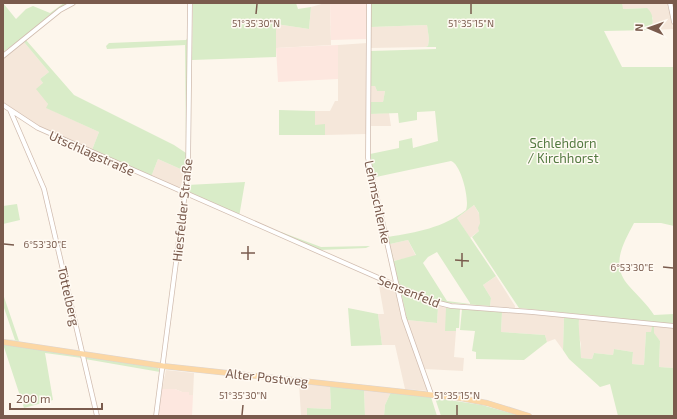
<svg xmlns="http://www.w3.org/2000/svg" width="677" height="419" viewBox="0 0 677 419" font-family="'Exo 2',sans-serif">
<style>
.residential{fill:#f5e7da}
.commercial{fill:#fde7df}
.green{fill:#d9ecc8;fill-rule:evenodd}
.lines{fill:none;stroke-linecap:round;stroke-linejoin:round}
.minor-casing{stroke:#d1bdb0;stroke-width:5.5}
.major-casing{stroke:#dcd4d1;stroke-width:6}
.minor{stroke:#fff;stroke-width:4}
.major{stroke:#fcd7a4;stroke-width:5}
.ticks{fill:none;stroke:#7a5b4d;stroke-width:1.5}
.labels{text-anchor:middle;stroke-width:3;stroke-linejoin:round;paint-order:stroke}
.park-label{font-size:13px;fill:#547a41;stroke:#fffaf3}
.street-label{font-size:13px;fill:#7a5b4d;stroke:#fffaf3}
.ticks-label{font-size:10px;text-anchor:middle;fill:#7a5b4d;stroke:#fffaf3;stroke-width:3;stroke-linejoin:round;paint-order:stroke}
</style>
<rect width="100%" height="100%" fill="#fdf6ec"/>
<path class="residential" d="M325 3H330L331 45 276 48V24L309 29 311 7Z
M622 3H668L673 29 652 30 653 18 646 8 622 9Z
M427 25 429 39 428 46 425 47 371 48V27Z
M24 42 49 72 40 79 43 83 48 105 47 108 99 132 92 150 37 126 3 103V58Z
M367 43 366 134 325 135V125H315V111H330L335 101H338V45Z
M370 86H375L377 91H385L383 102H370Z
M389 113 391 126H370V114Z
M158 159 185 171 180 189 151 177Z
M474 205 481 217 480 223 479 231 470 238 457 218Z
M408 240 416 256 393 261 390 244Z
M496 276 515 306V308L490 306 491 298 483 285Z
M378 280 396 288 428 391 405 389 395 345H382L378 314H384Z
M438 306 446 308V331H456L454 357 464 358 463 371 425 369 407 320 437 323Z
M502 312 564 317 563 350 555 339 547 342 545 335 501 332Z
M579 318 652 325 651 332H646L644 365 632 364 633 352 614 349 613 355 594 353 592 359 581 358V344L578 334Z
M654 325 674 327V368L659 367 660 341 653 333Z
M166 370 194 373 193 395H189V392H182L175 389H162Z
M299 383 330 386 331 409 308 408 307 416H301Z
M364 390 391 392 385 405 384 416H365Z"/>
<path class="commercial" d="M330 3H368L367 38 366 39 331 40Z
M338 45V79L278 82 276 48Z
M162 389H175L182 392H189V395H193L192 416H158Z"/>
<path class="green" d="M3 3 16 19 26 9 33 6 50 13 64 3H70L3 52Z
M193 3H296L298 9 311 7 309 29 276 24V57L192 60Z
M371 3H622L623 9 647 8C654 14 653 21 652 30L604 31 622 67H674V226L661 223H634C623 244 610 265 629 286 638 296 647 304 654 315L674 314V324L519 308 472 237 479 231 478 228 480 223 479 213 474 205 457 218 496 276 483 285 491 298 490 306 437 302 402 287 398 284 390 251 391 249 394 261 416 255 408 240 390 244 373 176 374 175 370 154 399 148V141L412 138 413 148 438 141 435 111 417 112V120L399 123 398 113 370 114V102H383L385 91H377L375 86H370L371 51 436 49V47H425L428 46 429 39 427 25 371 27ZM451 161C461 164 470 200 466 210 443 228 417 232 388 237L376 181V177ZM437 252 470 303V304L447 301 423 263 428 257Z
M188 37V153H186L185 171 158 159 151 177 92 150 99 132 46 108 48 104 36 89 43 83 40 79 49 72 24 42 26 40 74 95 174 145 186 153 185 45 107 49 106 46 109 43 186 40Z
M279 110 315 111V125L325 124V135H279Z
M245 182 239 217 186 194 187 185Z
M17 204 20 220 3 224V206Z
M281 232 321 247 370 246 366 248 320 250 281 234Z
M401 292 438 307 437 323 407 320Z
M3 294 19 341 3 339 15 340 3 305Z
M348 308 378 314 382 345 351 346Z
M446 308 460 309 459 328H456V331H445Z
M462 309 502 312 501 332 545 335 547 342 524 360 476 359V352L472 351 475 331 460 330Z
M564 317 579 319C578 333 581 344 581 358L592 359 594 353 613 355 614 349 633 352 632 364 644 365 646 332H651L652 325H654V333L660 341 659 367 674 368V416H618L610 384 600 387 569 359 563 350Z
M3 344 81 356 82 358 45 353 53 400 24 408Z
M86 356 158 368 160 372 85 359Z
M330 386 364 390 365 416H307V408L331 409Z
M391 392 431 397 437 416H384L385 405Z
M435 398 482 405 520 416H441Z"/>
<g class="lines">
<g class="minor-casing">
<path id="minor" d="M369 3 368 158 404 318 431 394
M670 3 674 22
M3 56 60 10 73 3
M3 105 38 128 431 301 451 306 532 312 674 326
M10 110 44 189 97 416
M156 416 188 170 190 3"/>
</g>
<g class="major-casing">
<path id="major" d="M3 342 163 366 460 398 487 403 529 416"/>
</g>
<use href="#minor" class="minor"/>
<use href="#major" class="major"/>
</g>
<path class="ticks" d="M256 14 257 4M471 14V4M4 244 14 245M241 253H255M248 260V246M455 260 469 261M462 267V253M663 267 673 268M242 415 243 405M457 415V405"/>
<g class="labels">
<g class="park-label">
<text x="563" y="148">Schlehdorn<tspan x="563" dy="15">/ Kirchhorst</tspan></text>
</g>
<g class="street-label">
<text transform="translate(92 153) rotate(24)" y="5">Utschlagstraße</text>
<text transform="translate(378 202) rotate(78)" y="5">Lehmschlenke</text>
<text transform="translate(182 210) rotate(-84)" y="5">Hiesfelder Straße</text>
<text transform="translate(409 291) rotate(22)" y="5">Sensenfeld</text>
<text transform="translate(69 296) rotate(77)" y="5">Töttelberg</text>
<text transform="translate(267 377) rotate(6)" y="5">Alter Postweg</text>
</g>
</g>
<g class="ticks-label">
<text x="256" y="27">51°35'30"N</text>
<text x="471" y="27">51°35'15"N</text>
<text x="45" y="248">6°53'30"E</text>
<text x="632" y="271">6°53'30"E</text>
<text x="243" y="399">51°35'30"N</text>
<text x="457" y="399">51°35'15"N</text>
</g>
<rect width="677" height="419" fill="none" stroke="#7a5b4d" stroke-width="8"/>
<g transform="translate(649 28) rotate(272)" stroke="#fffaf3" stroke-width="3" paint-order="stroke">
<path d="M0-3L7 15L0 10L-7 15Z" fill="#7a5b4d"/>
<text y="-6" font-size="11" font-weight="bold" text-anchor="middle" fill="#7a5b4d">N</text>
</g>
<path d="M10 403v6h92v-6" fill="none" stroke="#7a5b4d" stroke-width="2"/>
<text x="16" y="403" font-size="12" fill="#7a5b4d" stroke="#fffaf3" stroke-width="3" paint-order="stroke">200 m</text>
</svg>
